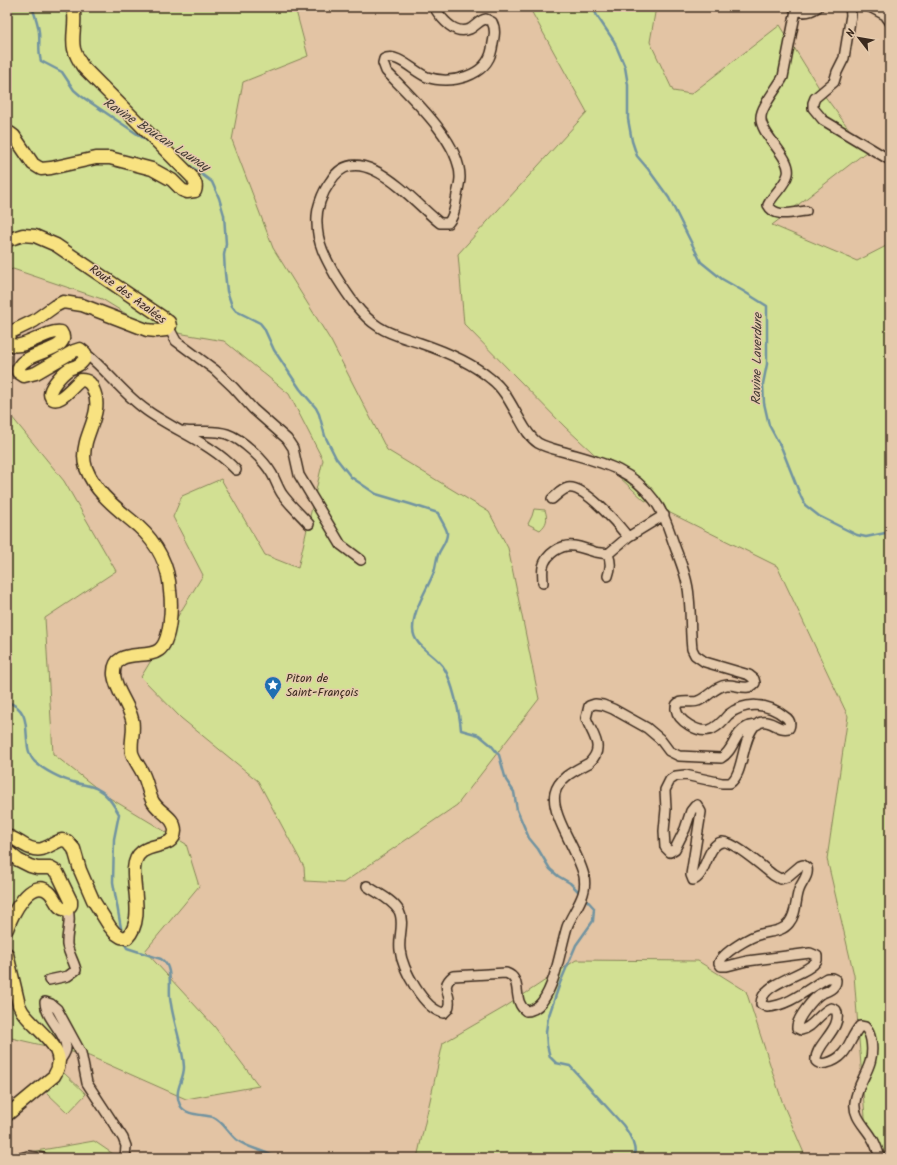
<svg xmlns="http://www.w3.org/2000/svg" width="897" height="1165" viewBox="0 0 897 1165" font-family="Kalam,sans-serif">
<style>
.green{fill:#d2e093;stroke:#868558}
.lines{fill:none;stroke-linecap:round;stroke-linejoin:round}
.stream{stroke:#7193a0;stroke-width:2.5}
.minor-casing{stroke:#3b2a1e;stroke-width:12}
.major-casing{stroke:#3b2a1e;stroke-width:15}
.minor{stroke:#e5caac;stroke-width:9}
.major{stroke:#f8e281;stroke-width:12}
.labels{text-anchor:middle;stroke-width:3;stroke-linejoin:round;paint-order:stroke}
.street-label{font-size:12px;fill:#3b2a1e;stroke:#e5caac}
.poi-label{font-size:12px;fill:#3b2a1e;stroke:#e5caac;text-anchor:start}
.water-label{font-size:13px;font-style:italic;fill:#443c34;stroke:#e5caac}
</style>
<rect width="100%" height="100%" fill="#e3c4a4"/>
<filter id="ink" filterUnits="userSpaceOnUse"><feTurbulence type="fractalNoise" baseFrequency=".025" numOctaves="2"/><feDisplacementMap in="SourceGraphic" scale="8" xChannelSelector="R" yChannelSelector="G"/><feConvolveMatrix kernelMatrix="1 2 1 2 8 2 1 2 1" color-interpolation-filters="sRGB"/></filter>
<g filter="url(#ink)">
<path class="green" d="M7 7H295L308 56 243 82 232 140 273 248 331 341 387 450 489 512 508 548 539 699 457 805 343 883 305 881 304 867 258 781 181 718 141 677 203 575 173 517 182 496 221 479 265 555 298 568 323 460 289 394 224 341 149 328 102 299 13 269 7 271Z
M529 7H656L650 42 673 91 691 94 780 25 821 91 866 152 772 225 857 261 890 244V1158H875L866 1130 854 975 827 859 848 716 777 566 644 500 565 427 464 324 458 254 587 112Z
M7 411 64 481 116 571 45 618 53 754 108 797 186 844 199 886 145 951 214 1026 259 1086 186 1099 89 1056 7 1037Z
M534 509 545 510C548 519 547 524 540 530L528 524 532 516Z
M576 960 698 961 746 991 783 1104 806 1158H417L443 1043 505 1007Z
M64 1073 86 1094 68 1113 46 1092Z
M94 1141 119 1158H7V1156Z"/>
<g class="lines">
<path class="stream" d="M32 7C35 15 38 23 39 32 40 42 38 52 41 61L62 72 74 90 81 96 149 142
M593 7 597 16 614 41 625 67 628 85V119L632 141 637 156 648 169 669 198 701 262 722 279 743 291 767 306V364L763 384 764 403 769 425 782 449 801 497 805 505 819 516 857 535 866 537 890 532
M185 162 212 182 219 198 224 215 226 244 224 255 225 273 227 291 232 306 236 311 260 323 264 328 274 350 300 389 316 408 319 414 325 436 336 458 351 477 376 494 410 504 438 513C440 519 446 527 447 532 448 541 441 547 438 555 436 560 436 566 434 572 427 590 413 609 413 629 413 647 437 655 444 668 452 681 460 714 461 730L479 735 491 745 499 755 506 780 514 792 517 810 529 838 538 849 550 869 558 876 570 883 580 893
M7 659V664
M7 702C38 711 18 745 35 762 44 770 61 779 73 782 81 785 92 785 99 790 108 794 114 806 119 814L114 839 113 882 122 934
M584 897 594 908 593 921 576 945 560 983 548 1018 546 1032 547 1045 550 1057 556 1063 570 1066 623 1125C630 1134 636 1146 635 1158
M123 941 127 948 161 959C164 961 167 964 168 968 172 979 168 993 171 1004 174 1025 183 1046 184 1067 184 1081 173 1090 180 1105 185 1116 203 1114 213 1117 223 1121 229 1134 237 1140 249 1149 264 1150 276 1158"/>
<g class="minor-casing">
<path id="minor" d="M793 7C801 14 809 13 818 7
M850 7 851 15 844 58 837 72 834 82 815 98 813 103V108L823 120 890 160
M870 7 885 15 890 22
M796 10 783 77C778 87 761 107 761 117 759 134 792 157 788 174 785 186 773 194 768 205 775 219 794 212 806 211
M169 328 176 341 215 370 233 387 253 409 287 439 293 448 299 475 341 545 361 560
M85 353C107 370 123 394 146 410 175 431 211 443 236 470
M184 431C198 433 213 429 227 434 242 439 264 460 272 474 276 481 278 488 282 494 290 505 300 514 309 524
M552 499C557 495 562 489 568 488 584 485 618 524 628 537
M608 554 628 537 664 515
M543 583C543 578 542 572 543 567 546 554 561 544 574 546 581 547 588 550 595 552 599 553 603 553 608 554 611 562 611 567 608 576
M755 725C741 741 744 774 730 783H722L685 775 676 776 670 780 665 790 666 809 664 831 665 847 670 852 675 849 685 829 691 811 695 806 697 805 701 812 691 875 693 880C706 877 706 845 722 842 732 840 764 868 773 875L780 879 787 877 800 866 803 865 807 868C809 876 801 883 799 890 795 901 797 913 789 923 782 932 771 931 761 934 751 936 722 953 719 963L721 966H727L747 961 810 953 817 956V960C808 976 761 981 761 1004L767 1007C789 1006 809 988 827 978H832L836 980C836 983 836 984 834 986 831 991 825 992 820 994 813 999 796 1019 797 1028L801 1030C813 1028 819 1013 831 1008L836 1010C844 1028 814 1045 816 1061 819 1064 823 1064 827 1063 849 1057 848 1040 860 1026L865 1027C869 1031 870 1035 871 1040 876 1068 858 1078 855 1102 853 1117 865 1126 872 1138 876 1144 878 1151 880 1158
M367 886C377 893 393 900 399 911 405 923 398 937 400 950 402 968 424 1010 444 1013L448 1009C454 994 438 988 453 976L506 973C524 979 511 1000 526 1011 533 1011 538 1007 542 1002 556 983 560 950 567 927 571 916 579 906 583 894 585 888 585 882 584 876 579 852 550 815 555 793 559 777 576 770 589 763 606 747 592 735 586 718L589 706 595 704 603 705 613 709 647 728 660 739 669 751 679 756 721 758C734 751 734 733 747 727 750 725 753 726 756 725 761 723 756 723 762 722 772 720 778 731 789 728 791 723 789 719 784 716 768 703 745 701 728 715 723 721 717 728 709 730 698 733 678 721 676 709 675 697 692 704 698 701 709 697 715 686 727 685 736 684 748 692 755 683L754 679 749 675 705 662 695 655 692 649C690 632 691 614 689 597 688 580 681 563 675 547 669 531 665 514 654 500 631 469 603 463 568 453 558 450 547 448 538 443 529 437 524 427 519 418 511 404 504 389 491 379 471 362 444 351 420 343 406 338 391 335 379 327 360 315 347 294 335 275 326 259 317 243 317 223 316 209 322 193 330 182 359 134 415 204 440 223H448C455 216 455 205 457 195 458 189 460 183 460 177 460 141 410 96 386 71L383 63 384 59C397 52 414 72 427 77 450 85 487 77 492 49 493 40 497 31 492 22L486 19C479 20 476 26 470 29 454 36 441 18 434 7
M49 980 68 976 76 970C74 962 69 954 67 945 66 933 72 921 68 910
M59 1062C62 1057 66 1053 66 1048 67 1034 46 1020 45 1002L51 1004 57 1009 81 1053 87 1083 123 1138 126 1146 125 1158
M21 1158 28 1156 43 1158"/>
</g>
<g class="major-casing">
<path id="major" d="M7 133H10L14 136 33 164 41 169 51 168 96 158H110L152 169 172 180 182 190 187 192 195 191C197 185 195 182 192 177L83 67C79 61 76 56 74 49 71 36 77 21 73 7
M7 240 23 235 35 236 56 245 165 319 169 322 170 326 166 330 157 331 147 330 82 305 63 302 55 306 34 321 11 332 7 338
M7 341C17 356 45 329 61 332 75 352 17 351 18 372L24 376 36 373 74 351 80 349 85 353C85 357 85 359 82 362 79 366 73 367 69 369 63 373 46 390 51 397 58 407 74 384 81 380 87 380 91 383 93 389 102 407 91 424 86 442 84 450 83 460 86 468 96 494 118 509 138 526 157 543 169 566 170 591 172 605 171 641 159 650 146 660 112 647 114 675 116 691 128 703 132 719 135 730 130 741 132 753 134 760 140 767 143 774 147 782 148 791 152 800 157 812 175 816 175 831 174 854 136 836 134 869 133 890 144 921 127 938L121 937 115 933 110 927 93 900 80 870 74 849 67 841 62 840C55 842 49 847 42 849 28 852 19 839 7 836
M7 851 18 860 30 866 37 868H50L57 872 71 901V905L67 910C56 909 56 898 49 892 31 876 11 916 7 929
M7 954 19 1005 22 1011C35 1031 72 1049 54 1076L7 1115"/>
</g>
<use href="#minor" class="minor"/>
<use href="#major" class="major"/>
</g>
</g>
<defs>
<g id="sight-pin" transform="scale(0.9)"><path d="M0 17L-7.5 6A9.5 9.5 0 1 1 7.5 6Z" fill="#1f6fb2" stroke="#e5caac"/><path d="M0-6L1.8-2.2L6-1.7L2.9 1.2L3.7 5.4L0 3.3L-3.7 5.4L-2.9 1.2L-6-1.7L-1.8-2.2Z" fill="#fff"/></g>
</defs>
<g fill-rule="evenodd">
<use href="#sight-pin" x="273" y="685"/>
</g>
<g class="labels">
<g class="street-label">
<text transform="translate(128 294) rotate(36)" y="4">Route des Azalées</text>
</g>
<g class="poi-label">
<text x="286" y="682">Piton de<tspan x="286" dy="14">Saint-François</tspan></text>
</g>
<g class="water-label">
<text transform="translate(157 134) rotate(33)" y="5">Ravine Boucan Launay</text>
<text transform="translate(756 359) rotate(-89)" y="5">Ravine Laverdure</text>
</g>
</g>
<rect width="897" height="1165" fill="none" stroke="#e5caac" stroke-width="24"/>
<rect x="12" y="12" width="873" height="1141" fill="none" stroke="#3b2a1e" stroke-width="1.5" filter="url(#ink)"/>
<g transform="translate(859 38) rotate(301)" stroke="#e5caac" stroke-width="3" paint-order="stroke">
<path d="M0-3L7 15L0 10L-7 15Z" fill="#3b2a1e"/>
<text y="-6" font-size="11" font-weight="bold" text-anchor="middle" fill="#3b2a1e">N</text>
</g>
</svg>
